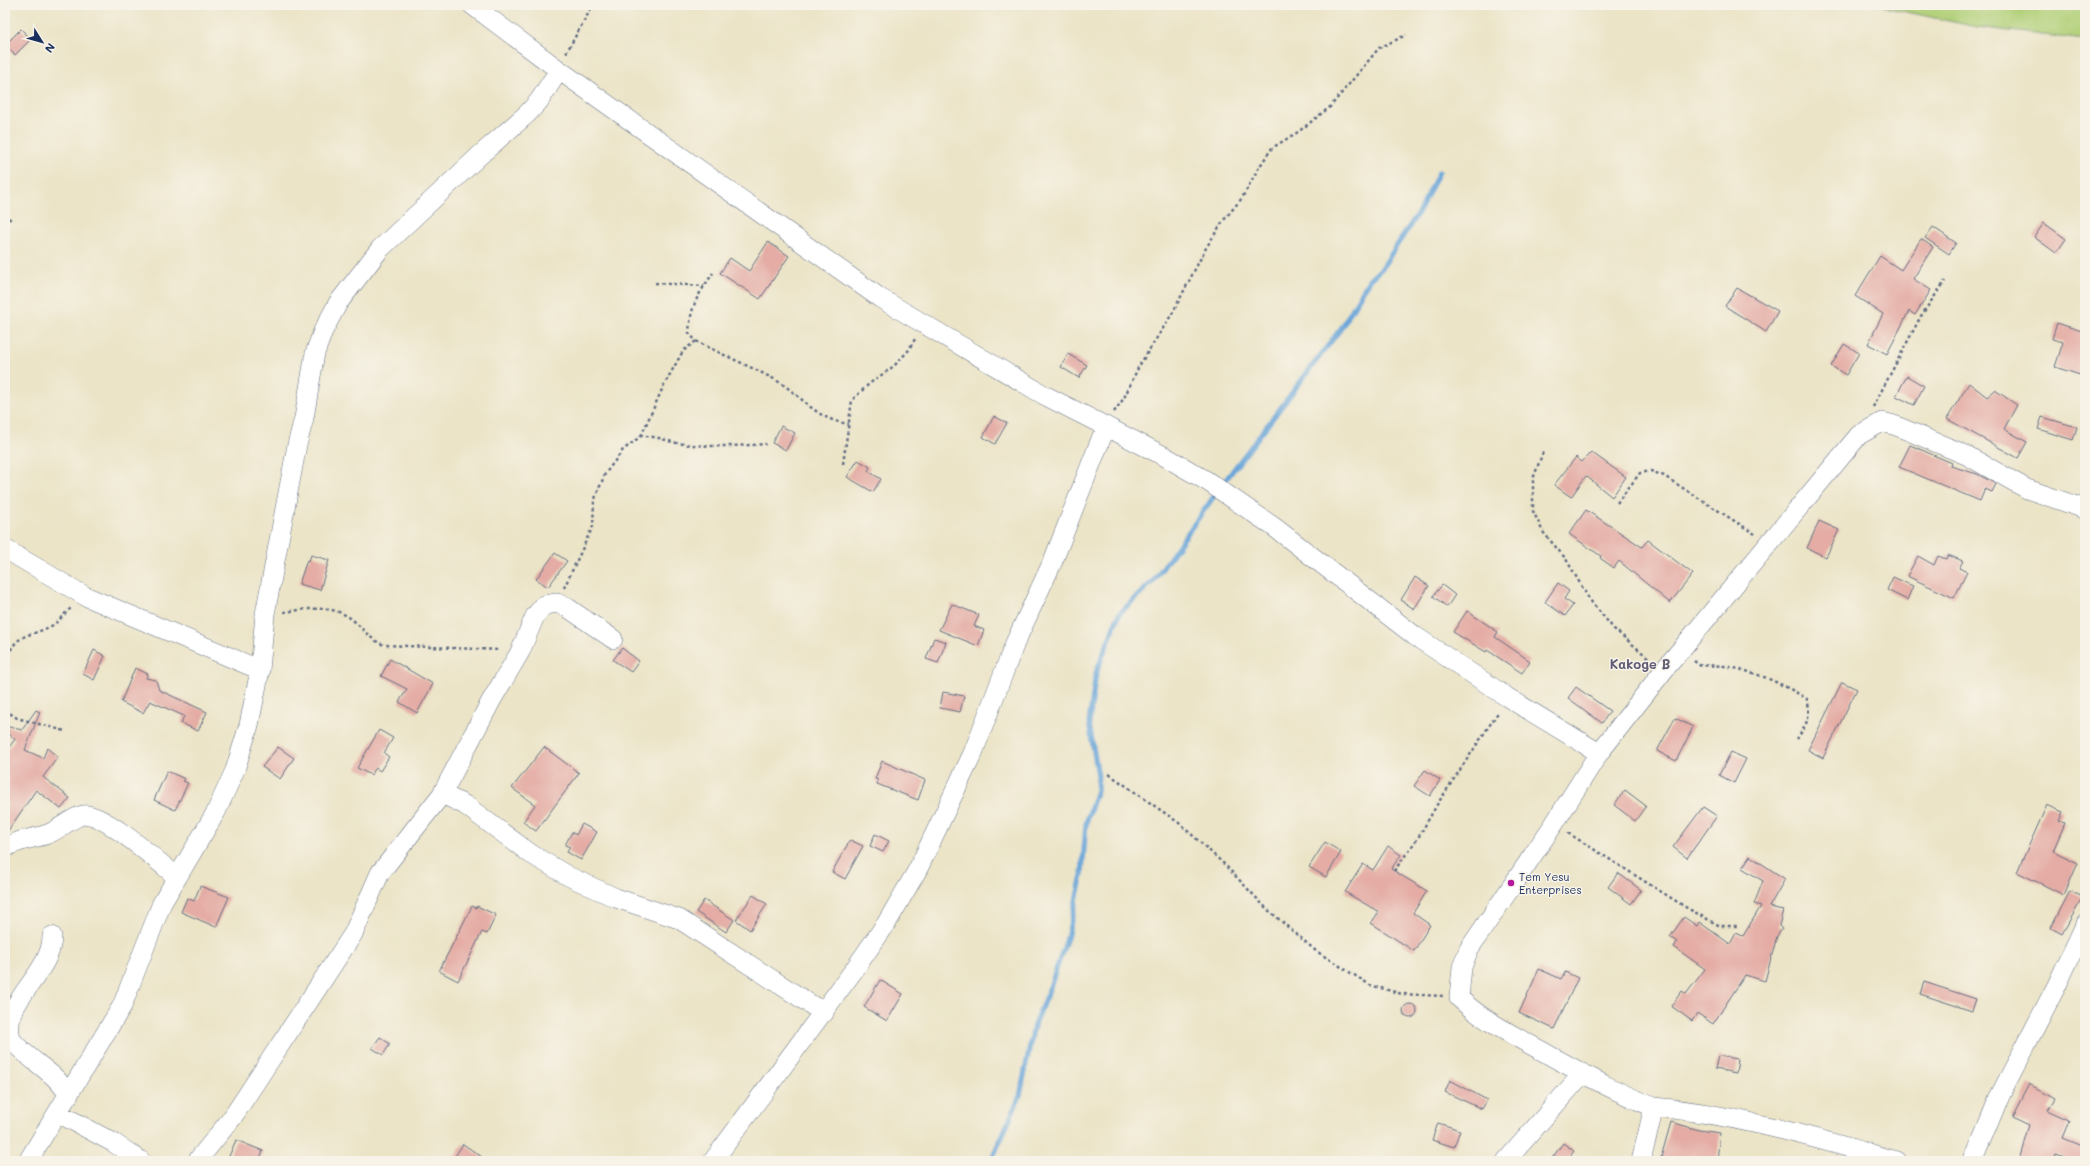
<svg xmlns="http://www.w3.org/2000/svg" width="2090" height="1166" viewBox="0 0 2090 1166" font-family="Mali,sans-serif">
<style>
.green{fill:#b0cf76;stroke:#667f6a}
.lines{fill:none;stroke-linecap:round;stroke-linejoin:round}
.stream{stroke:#68a5d9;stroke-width:5}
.building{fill:#e4aca4}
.minor-casing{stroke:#646e83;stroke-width:20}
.path{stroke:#646e83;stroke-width:2.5;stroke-dasharray:3 3;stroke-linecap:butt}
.minor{stroke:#fff;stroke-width:19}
.poi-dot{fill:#b5179e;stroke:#f7f3e8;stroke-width:1.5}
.labels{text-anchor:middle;stroke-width:3;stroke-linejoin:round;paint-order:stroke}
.poi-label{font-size:11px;fill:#1b2f5e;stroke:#f7f3e8;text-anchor:start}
.quarter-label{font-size:13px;font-weight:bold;fill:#615b76;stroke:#f7f3e8}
</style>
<rect width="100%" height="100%" fill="#f7f3e8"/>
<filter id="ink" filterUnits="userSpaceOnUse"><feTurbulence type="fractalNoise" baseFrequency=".025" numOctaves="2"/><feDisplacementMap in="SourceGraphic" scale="8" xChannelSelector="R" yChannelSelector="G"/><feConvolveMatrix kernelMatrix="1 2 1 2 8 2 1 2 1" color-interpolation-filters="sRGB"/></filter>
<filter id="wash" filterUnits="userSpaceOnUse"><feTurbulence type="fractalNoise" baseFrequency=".012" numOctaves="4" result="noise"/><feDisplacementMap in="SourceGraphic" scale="16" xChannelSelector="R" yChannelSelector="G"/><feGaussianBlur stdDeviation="0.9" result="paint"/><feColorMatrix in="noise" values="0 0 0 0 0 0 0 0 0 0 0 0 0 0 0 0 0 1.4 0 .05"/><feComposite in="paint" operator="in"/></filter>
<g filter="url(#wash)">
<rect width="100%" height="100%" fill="#ebe4c7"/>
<path class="green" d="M1881 5H2085V40L1977 27 1888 8Z"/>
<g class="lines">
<path class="stream" d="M1221 486 1342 327 1369 280 1382 268 1420 210 1439 172
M991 1161 1020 1096 1034 1025 1050 987 1067 938 1082 875 1086 823 1097 790 1098 776 1089 723 1096 673 1119 614 1154 580 1217 492"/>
</g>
<g id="blocks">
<path class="building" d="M21 29 31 39 15 55 5 45Z
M2044 223 2066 239 2056 253 2034 237Z
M1933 227 1956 243 1949 254 1925 238Z
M1921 239 1933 247 1913 279 1931 290 1915 315 1909 311 1887 354 1868 344 1883 314 1855 296 1880 256 1901 270Z
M768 242 789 256 760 299 720 273 730 258 749 271Z
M1737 288 1778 311 1766 332 1725 306Z
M2057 323 2085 332V361L2080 375 2055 367 2063 342 2052 339Z
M1844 344 1859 353 1846 375 1831 366Z
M1068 354 1087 365 1079 378 1061 367Z
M1907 376 1924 386 1914 405 1896 396Z
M1969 383 1987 397 1995 390 2017 405 2004 429 2027 442 2018 458 1947 419Z
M994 416 1007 423 995 444 983 437Z
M2042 417 2077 427 2073 440 2038 429Z
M781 426 795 433 786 450 772 443Z
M1910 445 1952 463 1951 466 1977 474 1996 484 1992 492 1985 489 1980 501 1899 467Z
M1591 452 1626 477 1612 497 1586 476 1571 497 1554 485 1576 457 1582 462Z
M858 460 870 467 868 471 881 479 873 492 847 477Z
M1586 510 1642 547 1648 540 1693 574 1670 603 1619 561 1614 568 1600 558 1601 556 1569 534Z
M1819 521 1839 530 1826 557 1807 548Z
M555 553 567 561 548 587 536 579Z
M311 555 329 560 320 590 299 584 307 560 309 561Z
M1948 555 1963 561 1959 568 1967 572 1954 598 1907 576 1918 556 1934 565 1938 556 1946 559Z
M1415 577 1429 586 1414 609 1401 600Z
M1893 577 1913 586 1907 600 1887 590Z
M1558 583 1569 591 1564 599 1573 605 1565 616 1545 602Z
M1442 585 1455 595 1447 607 1433 596Z
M952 604 979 615 974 626 984 630 978 646 939 630Z
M1467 611 1498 632 1495 637 1530 661 1522 673 1487 650 1486 652 1453 632Z
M934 638 946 642 938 663 926 659Z
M622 648 639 661 631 672 613 660Z
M94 650 105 656 94 680 83 674Z
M390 659 433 684 417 713 399 702 407 689 381 676Z
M135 668 148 674 146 678 156 680 159 690 207 712 198 731 181 723 184 716 150 701 143 713 121 702Z
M1842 682 1857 689 1823 758 1808 750Z
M1576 687 1610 711 1602 723 1568 698Z
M943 692 964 696 960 712 940 708Z
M36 710 40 712 25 750 43 758 47 748 58 757 43 777 70 798 61 809 36 790 5 835V753L15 739 5 731V726L22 730Z
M1675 718 1693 727 1676 761 1657 751Z
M379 730 393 738 384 753 389 757 380 771 376 768 371 775 357 768Z
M278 747 294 758 280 779 262 767Z
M544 747 579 773 536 831 523 822 535 805 512 788Z
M1731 752 1746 759 1734 783 1719 775Z
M882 761 925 780 918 800 877 784 878 780 875 779Z
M1425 770 1440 780 1430 796 1414 786Z
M167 771 185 779 183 781 188 783 175 810 154 800Z
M1625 790 1646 806 1635 821 1614 805Z
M2047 805 2063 812 2059 821 2065 823 2053 851 2078 863 2064 895 2017 872Z
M1703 807 1717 816 1687 858 1673 847Z
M582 824 597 832 581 860 567 852 570 847 565 845 572 832 576 835Z
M875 834 889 841 883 852 870 846Z
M850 840 863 846 845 879 832 872Z
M1325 842 1341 852 1326 877 1309 867Z
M1388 846 1401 855 1391 869 1427 891 1413 913 1430 925 1414 951 1371 923 1379 912 1345 892 1363 864 1373 870Z
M1750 856 1785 879 1769 907 1783 910 1779 926 1782 929 1777 936 1765 981 1745 975 1713 1024 1697 1013 1692 1021 1671 1006 1682 991 1686 994 1705 969 1674 947 1677 942 1670 937 1684 917 1697 926 1699 922 1730 944 1736 933 1743 936 1761 906 1754 904 1763 881 1742 868Z
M1618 873 1641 890 1631 904 1608 887Z
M200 886 229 897 216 927 181 912 187 898 194 901Z
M2070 891 2083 897 2062 934 2051 928Z
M753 895 767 904 750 930 736 920Z
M704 900 734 920 726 932 696 912Z
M472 906 476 908 477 906 496 915 487 934 482 932 458 981 439 971Z
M1539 969 1561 979 1565 972 1578 978 1554 1029 1519 1013Z
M880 980 903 994 887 1021 864 1007Z
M1924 982 1976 999 1972 1011 1920 994Z
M1403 1011a7 7 0 1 1 14 0a7 7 0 1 1-14 0Z
M380 1037 390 1044 383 1055 372 1048Z
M1718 1056 1738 1059 1736 1073 1715 1069Z
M1450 1080 1487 1100 1482 1109 1445 1092Z
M2029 1084 2055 1098 2048 1110 2070 1120 2063 1137 2085 1146V1161H2073L2056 1155 2054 1161H2018L2029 1125 2012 1117Z
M1671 1122 1699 1130 1720 1133 1717 1161H1660Z
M1438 1123 1460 1130 1454 1147 1432 1140Z
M236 1140 263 1151 259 1161H227Z
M1563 1143 1574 1151 1567 1161H1550Z
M463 1144 488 1161H452Z"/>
</g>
</g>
<g filter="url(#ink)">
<use href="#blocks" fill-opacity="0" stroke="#646e83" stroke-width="1"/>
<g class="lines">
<g class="minor-casing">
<path id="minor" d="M472 5 559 70 880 298 1044 395 1164 456 1207 481 1274 527 1415 636 1507 697 1599 753
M5 549 85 596 260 670
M442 794 465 805 531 854 568 876 616 898 679 919 824 1013
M5 848C18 839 34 839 48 834 60 829 71 818 83 815 102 811 161 864 177 877
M52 936C52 975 0 1001 11 1039 18 1050 42 1066 53 1076 59 1081 64 1088 69 1095
M1654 1107C1737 1114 1817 1139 1897 1161
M58 1113 114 1143 141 1161
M28 1161 122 1006 162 903 216 812 235 770 249 725 260 670 265 614 297 445 304 418 315 353 323 331 338 303 380 249 479 156 527 114 539 101 559 70
M197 1161 232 1118 353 934 380 873 442 794 491 701 520 652 535 616 544 605 557 603 568 608 613 639
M713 1161 854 970 886 924 918 869 973 753 1015 643 1053 561 1106 426
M1506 1161 1583 1073
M1641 1161 1654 1107C1617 1093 1584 1074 1549 1055 1519 1038 1484 1022 1459 998L1462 967 1469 949 1554 824 1599 753 1664 670 1859 435 1882 422 1894 425 1966 455 2027 489 2085 509
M1973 1161 2000 1095 2057 985 2085 925"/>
</g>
<path class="path" d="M566 53 593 5
M5 213 12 222
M655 283 704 286
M696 341C721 354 747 365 772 378 803 394 812 419 849 424
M1873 407 1921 316 1945 281
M1114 412 1124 398 1139 366 1172 314 1206 248 1223 221 1242 198 1258 169 1272 148 1298 132 1330 107 1379 48 1406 35
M641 436 664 385 683 351 696 341 689 333C691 304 697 297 713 273
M1543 452 1533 479V511L1543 532 1566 559 1589 599 1614 629 1650 659
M843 464 852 400 869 384 894 366 908 351 915 339
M1617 503 1640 473 1651 471 1664 476 1755 534
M564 588 593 526 594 501 605 474 623 450 641 436C657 436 663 440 677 443 706 448 737 446 766 444
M284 612C308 609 335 603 355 622 365 631 371 640 384 645L500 650
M5 661C19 629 28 639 53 625 59 621 65 613 71 608
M1694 661 1699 665C1707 666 1715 665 1724 666 1754 671 1782 683 1807 699 1812 716 1806 725 1797 739
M5 710 17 718 65 731
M1109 774 1179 823 1224 864 1267 909 1316 951 1370 985 1402 994 1443 996
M1568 833 1687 908 1720 926H1737
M1394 871 1418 838 1438 803 1499 711"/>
<use href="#minor" class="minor"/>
</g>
</g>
<circle class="poi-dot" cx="1511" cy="883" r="4"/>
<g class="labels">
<g class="poi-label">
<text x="1519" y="881">Tem Yesu<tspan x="1519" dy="13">Enterprises</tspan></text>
</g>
<g class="quarter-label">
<text x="1640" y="669">Kakoge B</text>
</g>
</g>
<rect width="2090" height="1166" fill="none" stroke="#f7f3e8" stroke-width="20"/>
<g transform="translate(42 42) rotate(127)" stroke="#f7f3e8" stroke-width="3" paint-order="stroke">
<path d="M0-3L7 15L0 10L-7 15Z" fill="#1b2f5e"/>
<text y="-6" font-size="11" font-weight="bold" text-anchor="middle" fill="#1b2f5e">N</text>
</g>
</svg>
